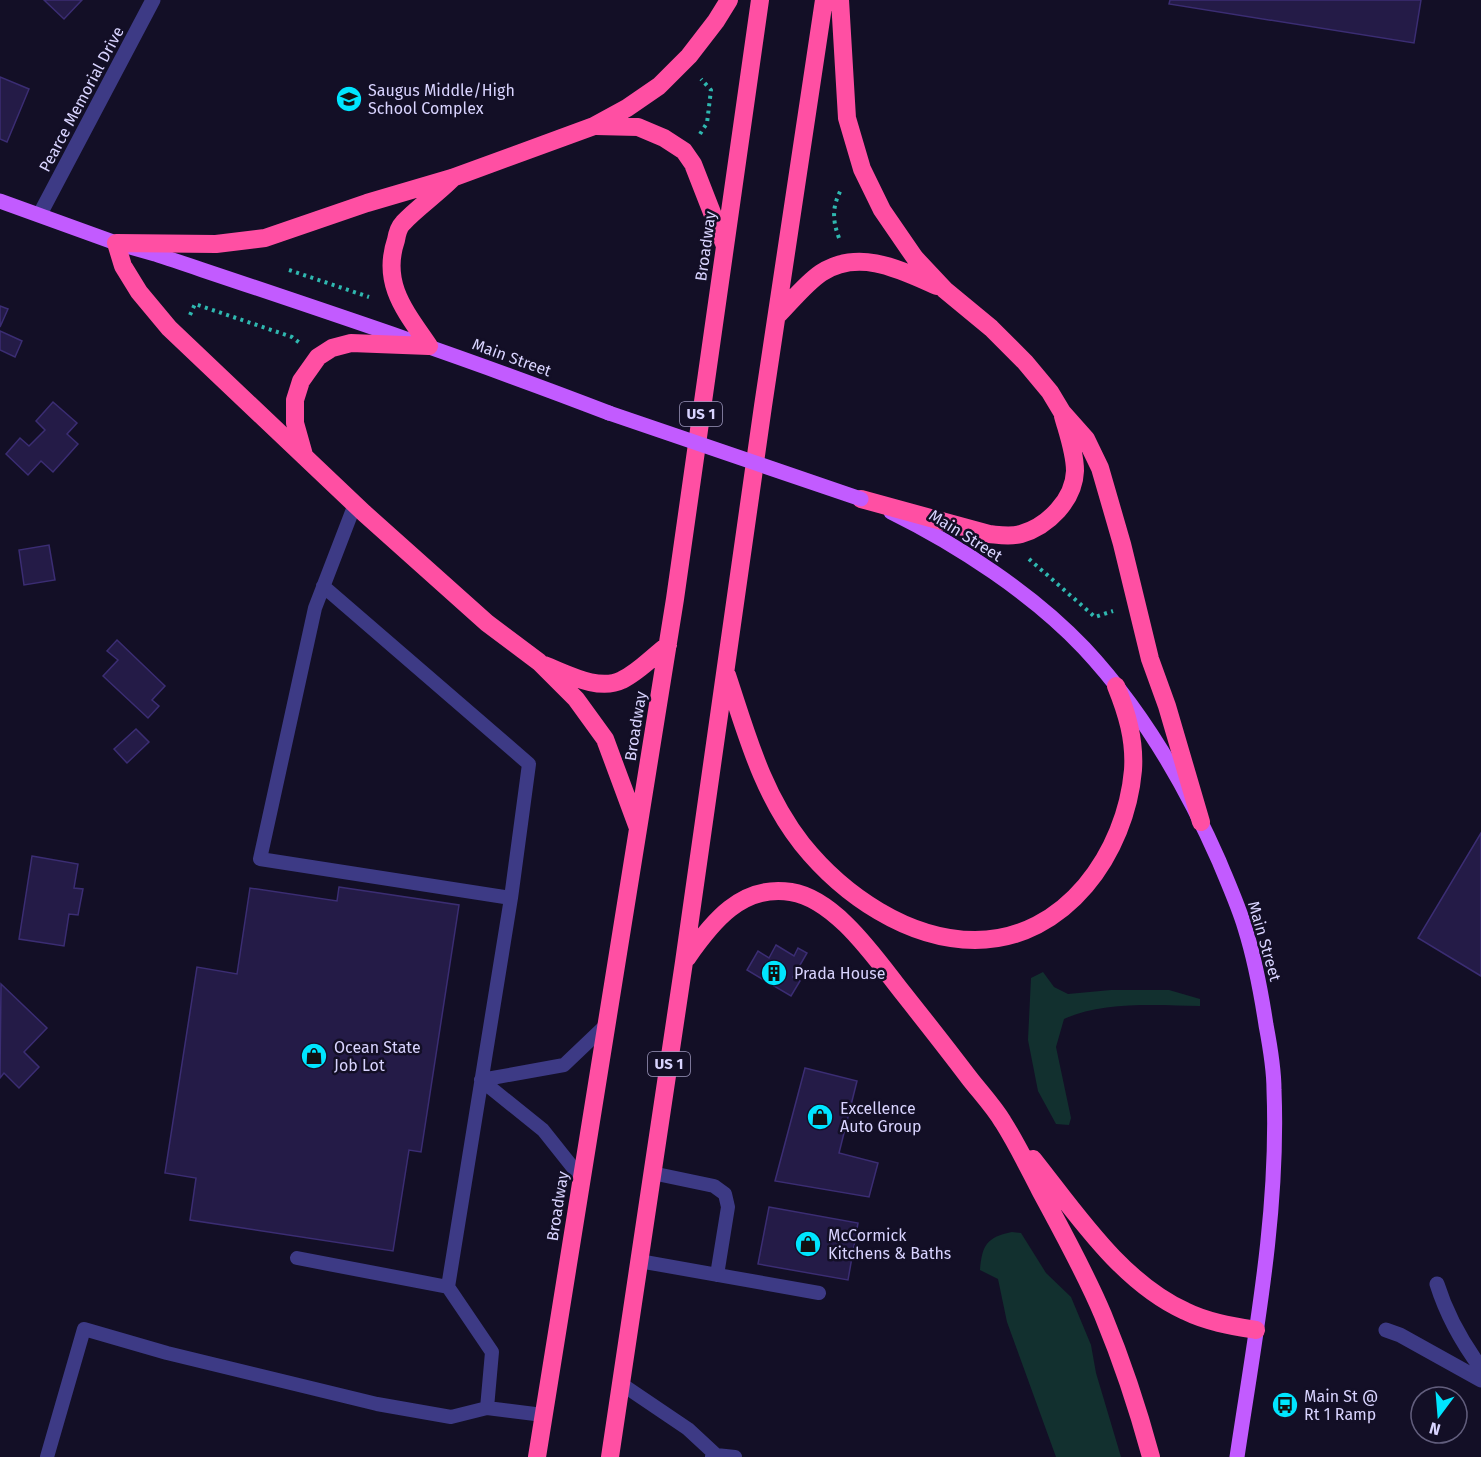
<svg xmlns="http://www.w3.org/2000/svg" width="1481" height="1457" viewBox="0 0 1481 1457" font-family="'Fira Sans',sans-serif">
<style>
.green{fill:#12302f}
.building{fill:#241b47;stroke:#3b2d73;stroke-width:1.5}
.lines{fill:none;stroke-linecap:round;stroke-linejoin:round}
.path{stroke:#2fb8b0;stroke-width:4;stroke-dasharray:3 4.5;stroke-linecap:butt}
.lane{stroke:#3d3a85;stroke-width:14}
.street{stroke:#3d3a85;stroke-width:15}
.primary{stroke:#c25bff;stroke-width:15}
.highway{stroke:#ff4fa3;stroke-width:18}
.primary-bridge{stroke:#c25bff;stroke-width:15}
.labels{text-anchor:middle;stroke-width:5;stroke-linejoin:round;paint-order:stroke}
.shield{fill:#130f26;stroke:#9e99be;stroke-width:1.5}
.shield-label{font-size:15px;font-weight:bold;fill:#d9d4ff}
.poi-label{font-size:16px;fill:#d9d4ff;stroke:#130f26;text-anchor:start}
.street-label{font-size:16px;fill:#d9d4ff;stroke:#130f26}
</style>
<rect width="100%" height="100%" fill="#130f26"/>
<path class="green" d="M1043 972 1054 987 1068 994 1111 990H1169L1200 999V1006C1159 1005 1101 1001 1064 1019L1056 1047 1071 1118 1069 1125 1056 1124 1038 1091 1028 1040 1031 978Z
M1012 1232 1021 1233 1046 1273 1071 1297 1091 1345 1096 1373 1121 1457H1056L1007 1322 998 1279 980 1270C982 1245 987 1237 1012 1232Z"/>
<path class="building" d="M44 0H82L64 19Z
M1170 0H1421L1414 43 1169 4Z
M0 77 29 89 7 142 0 139Z
M0 306 8 309 0 327Z
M0 331 22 341 15 357 0 350Z
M53 402 77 423 67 434 78 444 53 472 41 461 28 475 6 454 20 438 29 446 45 430 36 421Z
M49 545 55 580 24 585 19 550Z
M117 640 165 686 152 700 159 706 148 718 103 676 118 660 107 651Z
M136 729 149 742 127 763 114 749Z
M1481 833V976L1418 938Z
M32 856 78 864 74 888 83 889 78 915 69 914 64 946 19 939Z
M339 887 459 905 421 1152 409 1150 393 1251 190 1220 196 1178 165 1173 197 967 237 974 250 888 337 901Z
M776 945 794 956 798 948 807 953 793 977 800 981 791 996 747 970 758 951 769 958Z
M1 984 47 1028 24 1052 39 1067 19 1088 4 1073 0 1078Z
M805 1068 857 1081 839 1153 878 1163 869 1197 775 1181Z
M769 1207 858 1223 848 1280 758 1264Z"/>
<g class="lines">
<path class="path" d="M700 134 707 123 711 90 701 79
M839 238C832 219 832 206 842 188
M289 270 369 297
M190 315 195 304 292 337 301 344
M1029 559 1095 617 1113 611"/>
<path class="lane" d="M355 504 315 608 260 859 511 898 448 1287 492 1352 487 1408
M323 586 529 764 511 898
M481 1080 564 1065 606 1025
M481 1080 543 1130 582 1179
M652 1173 714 1186 725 1194 728 1207 717 1275
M297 1258 448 1287
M639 1261 819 1293
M620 1383 688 1429 716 1455
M47 1457 84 1329 167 1353 377 1404 451 1417 487 1408 543 1415
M712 1457 716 1455 735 1457"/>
<path class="street" d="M40 214 153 0
M1437 1284C1447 1316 1461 1341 1481 1368
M1386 1330 1400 1335 1481 1380"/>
<path class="primary" d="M0 201 116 243 155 254C307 305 459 355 609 413
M891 512C958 545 1033 594 1084 648 1142 710 1185 784 1219 861 1228 883 1238 905 1245 928 1255 960 1261 992 1266 1025 1270 1046 1274 1068 1274 1090 1279 1213 1255 1336 1237 1457"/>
<path class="highway" d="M840 0 847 118 862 169 882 210 915 258 945 290 991 328 1025 362 1050 392 1062 412 1086 439 1100 468 1122 544 1150 659 1167 706 1201 822
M596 126 638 127 664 138 684 151 693 164 725 246
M777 316C791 302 805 284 821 273 859 248 901 270 937 286
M429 346C406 312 381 284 396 240 397 234 399 227 403 223 417 208 436 195 452 179
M304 455 295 423V400L301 381 318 357 332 348 351 343 429 346
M861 499 989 534C1000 535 1010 537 1021 534 1048 526 1074 500 1075 471 1075 453 1068 434 1063 416
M544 665C566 673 598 692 622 680 639 672 653 656 668 645
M727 675C747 735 762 793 802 844 843 895 908 940 975 940 1066 940 1126 852 1133 770 1135 740 1127 713 1116 686
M638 828 605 739 576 699 539 662 487 623 364 513 169 328 139 292 123 266 116 243 216 244 265 238 367 203 452 178 594 126 627 108 659 86 689 56 716 21 729 0
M687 958C712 922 742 884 791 892 836 899 876 959 903 993 926 1022 948 1050 970 1079 981 1093 994 1107 1003 1122 1017 1144 1028 1167 1040 1190 1062 1231 1085 1272 1103 1315 1122 1361 1138 1409 1151 1457
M1033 1159C1076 1213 1121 1282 1185 1311 1207 1322 1232 1326 1256 1330
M537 1457 675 599 760 0
M610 1457 684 962 763 406 824 0"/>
<path class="primary-bridge" d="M609 413 861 499"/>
</g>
<defs>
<g id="school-disc" transform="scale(1.35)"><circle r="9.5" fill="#00e5ff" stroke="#130f26"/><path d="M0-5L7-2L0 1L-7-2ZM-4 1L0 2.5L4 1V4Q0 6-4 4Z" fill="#111"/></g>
<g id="building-disc" transform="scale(1.35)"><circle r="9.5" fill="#00e5ff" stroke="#130f26"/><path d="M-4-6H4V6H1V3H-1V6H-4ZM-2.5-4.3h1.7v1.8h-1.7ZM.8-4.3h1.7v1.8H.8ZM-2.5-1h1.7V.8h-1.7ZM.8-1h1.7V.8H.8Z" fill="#111"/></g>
<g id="shop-disc" transform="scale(1.35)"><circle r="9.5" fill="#00e5ff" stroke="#130f26"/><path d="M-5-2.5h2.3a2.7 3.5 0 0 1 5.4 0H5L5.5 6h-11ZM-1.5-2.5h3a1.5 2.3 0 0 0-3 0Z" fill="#111"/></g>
<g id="bus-disc" transform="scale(1.35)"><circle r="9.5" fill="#00e5ff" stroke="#130f26"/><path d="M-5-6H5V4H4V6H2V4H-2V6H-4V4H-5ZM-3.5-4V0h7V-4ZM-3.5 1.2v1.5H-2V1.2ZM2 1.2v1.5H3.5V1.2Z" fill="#111"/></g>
</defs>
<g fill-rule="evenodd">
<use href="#school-disc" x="349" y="99"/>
<use href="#building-disc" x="774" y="973"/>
<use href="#shop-disc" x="314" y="1056"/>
<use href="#shop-disc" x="820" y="1117"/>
<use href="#shop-disc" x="808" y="1244"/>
<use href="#bus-disc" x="1285" y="1405"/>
</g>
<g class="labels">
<g class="shield">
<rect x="680" y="402" width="42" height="24" rx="4.5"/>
<rect x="648" y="1052" width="42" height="24" rx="4.5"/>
</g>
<g class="shield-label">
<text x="701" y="419">US 1</text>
<text x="669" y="1069">US 1</text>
</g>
<g class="poi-label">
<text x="368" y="96">Saugus Middle/High<tspan x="368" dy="18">School Complex</tspan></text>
<text x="794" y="979">Prada House</text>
<text x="334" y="1053">Ocean State<tspan x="334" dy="18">Job Lot</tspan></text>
<text x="840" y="1114">Excellence<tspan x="840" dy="18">Auto Group</tspan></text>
<text x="828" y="1241">McCormick<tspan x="828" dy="18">Kitchens &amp; Baths</tspan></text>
<text x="1304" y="1402">Main St @<tspan x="1304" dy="18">Rt 1 Ramp</tspan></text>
</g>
<g class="street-label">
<text transform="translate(81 99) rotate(-62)" y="6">Pearce Memorial Drive</text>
<text transform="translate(705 246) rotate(-82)" y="6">Broadway</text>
<text transform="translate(512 357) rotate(20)" y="6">Main Street</text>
<text transform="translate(966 535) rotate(32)" y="6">Main Street</text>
<text transform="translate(635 726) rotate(-81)" y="6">Broadway</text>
<text transform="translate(1265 941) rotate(74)" y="6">Main Street</text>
<text transform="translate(557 1206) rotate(-81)" y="6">Broadway</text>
</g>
</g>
<g transform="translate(1439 1415) rotate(196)"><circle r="28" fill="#130f26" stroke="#625e7d" stroke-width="1.5"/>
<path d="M0-4.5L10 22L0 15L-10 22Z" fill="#00e5ff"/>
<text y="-9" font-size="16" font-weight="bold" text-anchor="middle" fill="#d9d4ff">N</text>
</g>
</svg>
